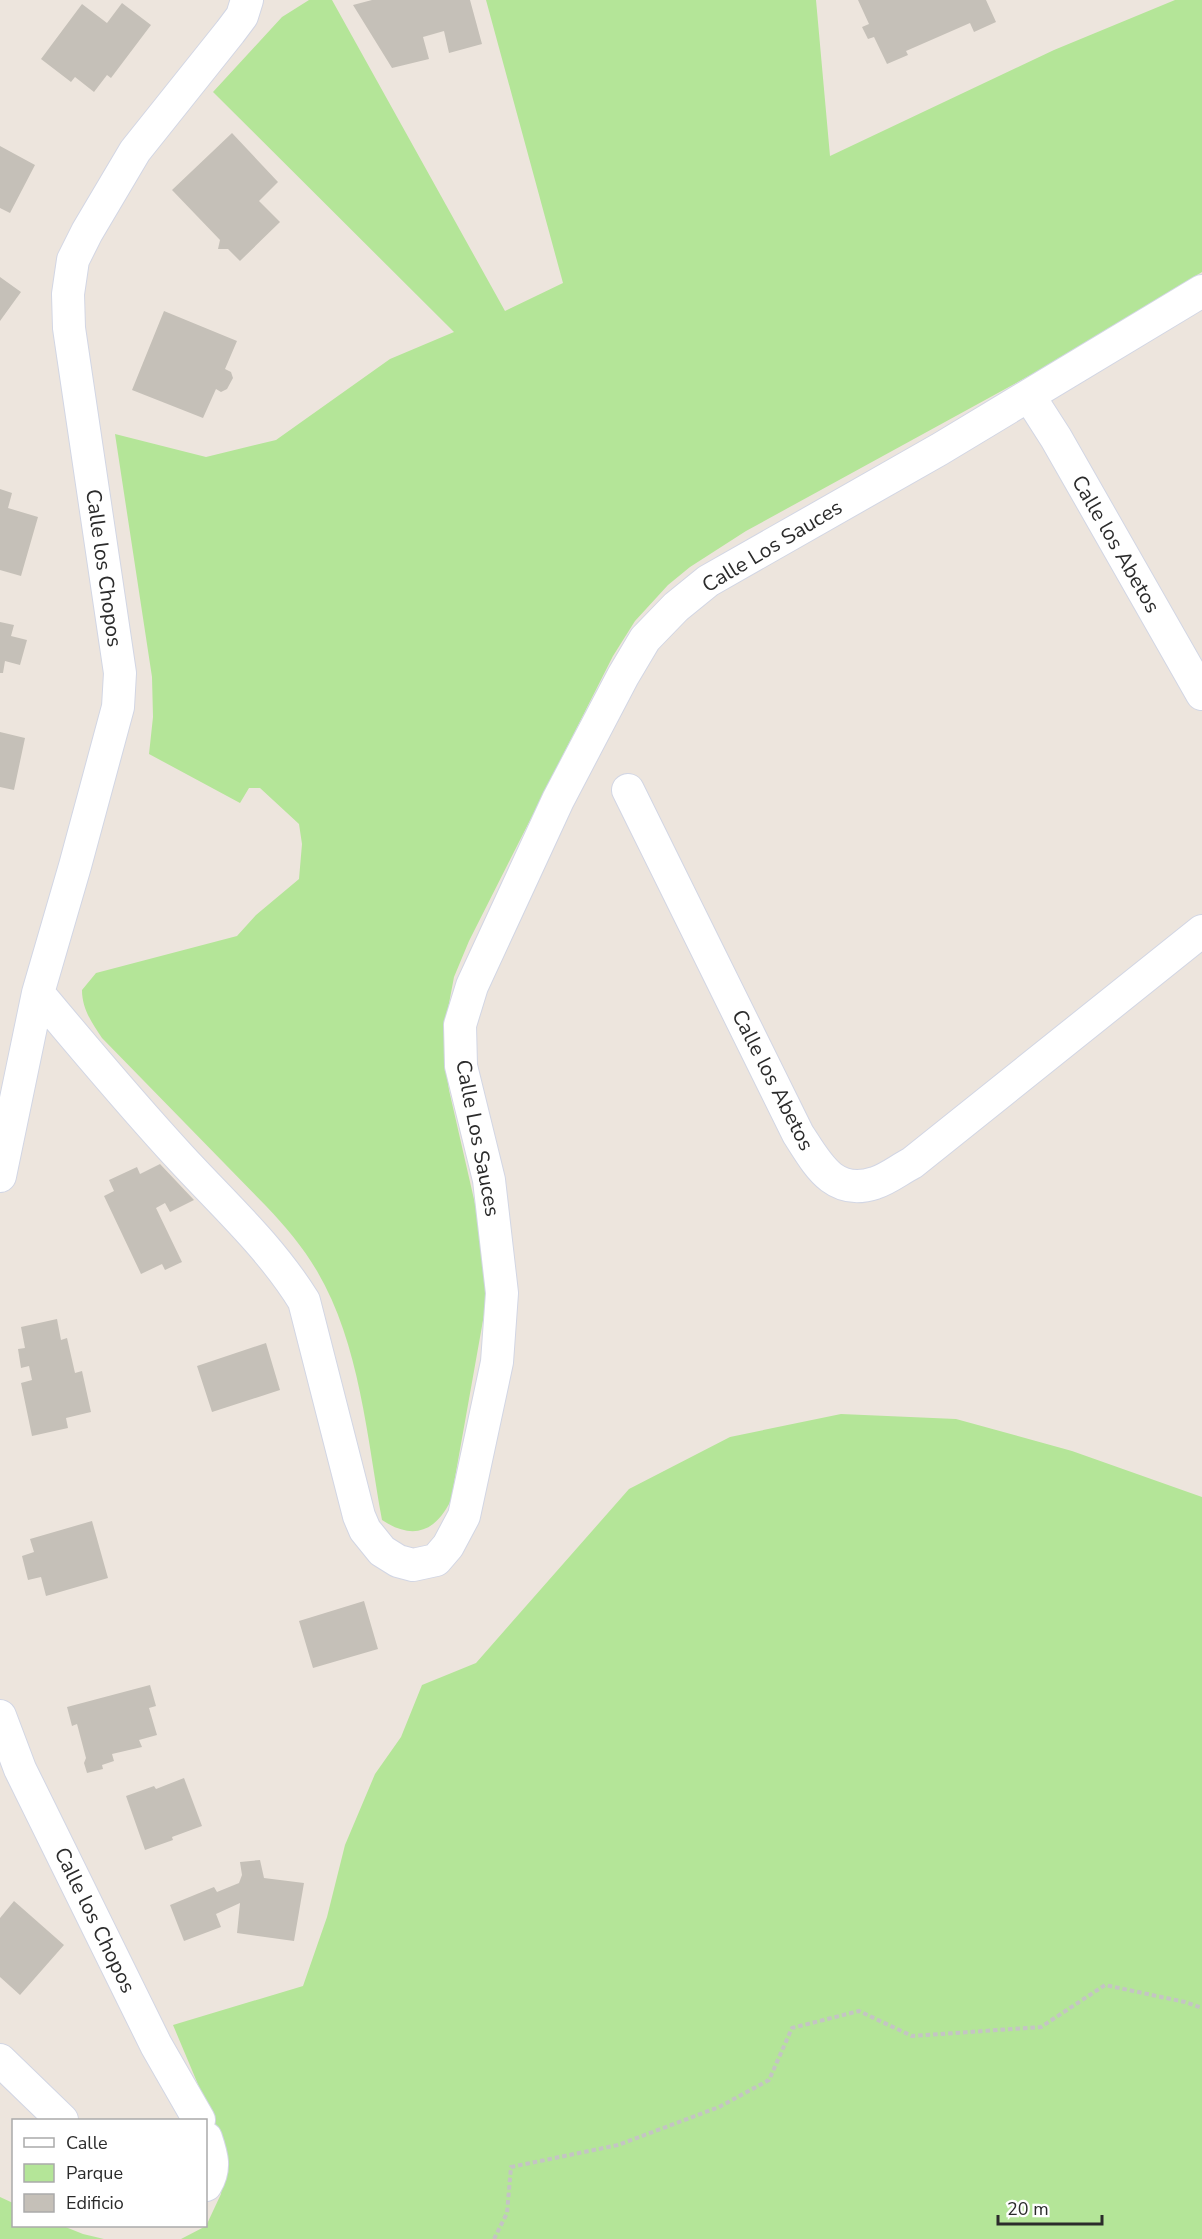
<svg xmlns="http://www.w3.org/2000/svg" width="1202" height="2239" viewBox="0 0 1202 2239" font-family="'Nunito Sans',sans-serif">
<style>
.green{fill:#b4e598}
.building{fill:#c5c0b8}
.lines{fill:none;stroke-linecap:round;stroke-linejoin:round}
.street-casing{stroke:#d2d6e4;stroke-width:34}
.path{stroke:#c4c4c4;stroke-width:4;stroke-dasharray:4.5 3;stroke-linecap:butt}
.street{stroke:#fff;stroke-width:32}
.labels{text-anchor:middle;stroke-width:4.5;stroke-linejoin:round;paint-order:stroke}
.street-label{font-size:21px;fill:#2b2b2b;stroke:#fff}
</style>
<rect width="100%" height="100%" fill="#ede5dd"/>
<path class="green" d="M309 0H332L505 311 563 283 486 0H816L830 156 1054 50 1175 0H1202V272L1069 354 746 531 690 567 668 585 635 621 613 656 469 941 454 977 447 1014 444 1055 449 1090 481 1230 487 1298 451 1500C435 1533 412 1540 382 1520 367 1438 360 1344 317 1271 303 1247 285 1226 266 1206L102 1038C92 1023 82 1009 82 990L96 973 237 936 256 915 299 879 302 844 299 824 260 788H249L240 803 149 754 153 717 152 677 115 434 206 457 276 440 390 359 454 332 213 92 282 17Z
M841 1414 956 1419 1072 1451 1202 1497V2239H181L206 2226 221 2194 224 2165 221 2139 173 2025 303 1986 327 1917 345 1845 375 1774 401 1737 422 1685 476 1663 629 1489 730 1437Z
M0 2197 13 2203 14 2226H63L83 2234 104 2239H0Z"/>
<path class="building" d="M372 0H470L482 44 449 53 444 31 423 37 429 59 392 68 353 5Z
M858 0H986L996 22 974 32 970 23 906 51 908 55 887 64 874 37 868 39 862 27 869 24Z
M122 3 151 25 111 78 107 75 94 92 75 77 71 82 41 59 82 4 107 23Z
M232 133 278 182 259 201 280 222 240 261 228 249H218L220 240 172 190Z
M0 146 35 165 10 213 0 208Z
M0 277 21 292 0 321Z
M164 311 237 341 225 369 231 372 233 378 227 389 221 392 216 389 203 418 132 390Z
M0 489 12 493 8 508 38 517 21 576 0 570Z
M0 622 14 625 11 636 27 640 20 665 5 661 3 673H0Z
M0 732 25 738 14 790 0 787Z
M160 1164 194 1200 170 1212 165 1203 156 1208 182 1262 165 1270 162 1264 141 1274 104 1196 114 1191 109 1180 137 1167 140 1174Z
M57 1319 61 1340 67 1338 75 1373 82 1371 91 1412 66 1418 68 1428 32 1436 21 1383 32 1380 29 1366 21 1368 18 1349 25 1348 21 1327Z
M266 1343 280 1390 212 1412 197 1366Z
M92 1521 108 1578 46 1596 41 1577 28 1580 22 1556 34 1552 30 1539Z
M364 1601 378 1649 313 1668 299 1621Z
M150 1685 156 1706 149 1708 157 1735 139 1740 142 1747 112 1754 114 1761 102 1765 103 1769 87 1773 84 1763 86 1758 77 1724 72 1726 67 1707Z
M184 1778 202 1826 172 1837 173 1840 145 1850 126 1796 154 1786 156 1789Z
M260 1860 264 1878 304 1883 294 1941 237 1933 240 1903 216 1914 221 1927 184 1941 170 1905 214 1887 217 1892 239 1883 242 1875 240 1862Z
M14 1901 64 1945 20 1995 0 1977V1918Z"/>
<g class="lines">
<g class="street-casing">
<path id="street" d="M1029 396 1056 438 1202 694
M628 790 798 1134C817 1163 833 1197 875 1183 888 1179 900 1169 912 1163L1202 931
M38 993C84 1048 130 1103 179 1156 222 1203 270 1246 304 1301L359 1516 365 1530 382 1551 398 1561 413 1565 436 1560 448 1546 464 1516 497 1362 502 1293 489 1180 461 1066 460 1025 472 986 558 800 623 676 645 639 676 607 708 581 940 449 1202 291
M0 1176 38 993 75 866 118 707 120 673 69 328 68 294 73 260 87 232 135 151 230 32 242 16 247 0
M0 1716 20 1769 156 2045 199 2120
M0 2060 62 2120
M206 2138C212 2156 216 2168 206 2185"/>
</g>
<path class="path" d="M494 2239 507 2213 511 2167 618 2145 719 2107 769 2080 792 2028 859 2011 912 2036 1041 2027 1105 1985 1185 2002 1202 2008"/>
<use href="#street" class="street"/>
</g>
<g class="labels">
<g class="street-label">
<text transform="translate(1116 544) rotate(60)" y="7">Calle los Abetos</text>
<text transform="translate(772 546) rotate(-31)" y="7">Calle Los Sauces</text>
<text transform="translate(104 568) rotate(82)" y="7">Calle los Chopos</text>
<text transform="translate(773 1080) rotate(63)" y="7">Calle los Abetos</text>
<text transform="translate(478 1138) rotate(79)" y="7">Calle Los Sauces</text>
<text transform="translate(95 1920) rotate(64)" y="7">Calle los Chopos</text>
</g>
</g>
<rect x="12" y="2119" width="195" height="108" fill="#ffffff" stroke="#aaaaaa" stroke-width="1.5"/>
<rect x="24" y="2138" width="30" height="9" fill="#ffffff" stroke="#aaaaaa" stroke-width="1.5"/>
<text x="66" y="2149" font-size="18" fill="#2b2b2b">Calle</text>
<rect x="24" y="2164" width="30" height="18" fill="#b4e598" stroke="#aaaaaa" stroke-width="1.5"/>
<text x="66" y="2179" font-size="18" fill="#2b2b2b">Parque</text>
<rect x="24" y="2194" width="30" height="18" fill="#c5c0b8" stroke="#aaaaaa" stroke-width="1.5"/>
<text x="66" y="2209" font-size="18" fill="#2b2b2b">Edificio</text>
<path d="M998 2215v9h104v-9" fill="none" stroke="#2b2b2b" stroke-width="3"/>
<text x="1007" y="2215" font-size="18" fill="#2b2b2b" stroke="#ffffff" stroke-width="4.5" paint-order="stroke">20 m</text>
</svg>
